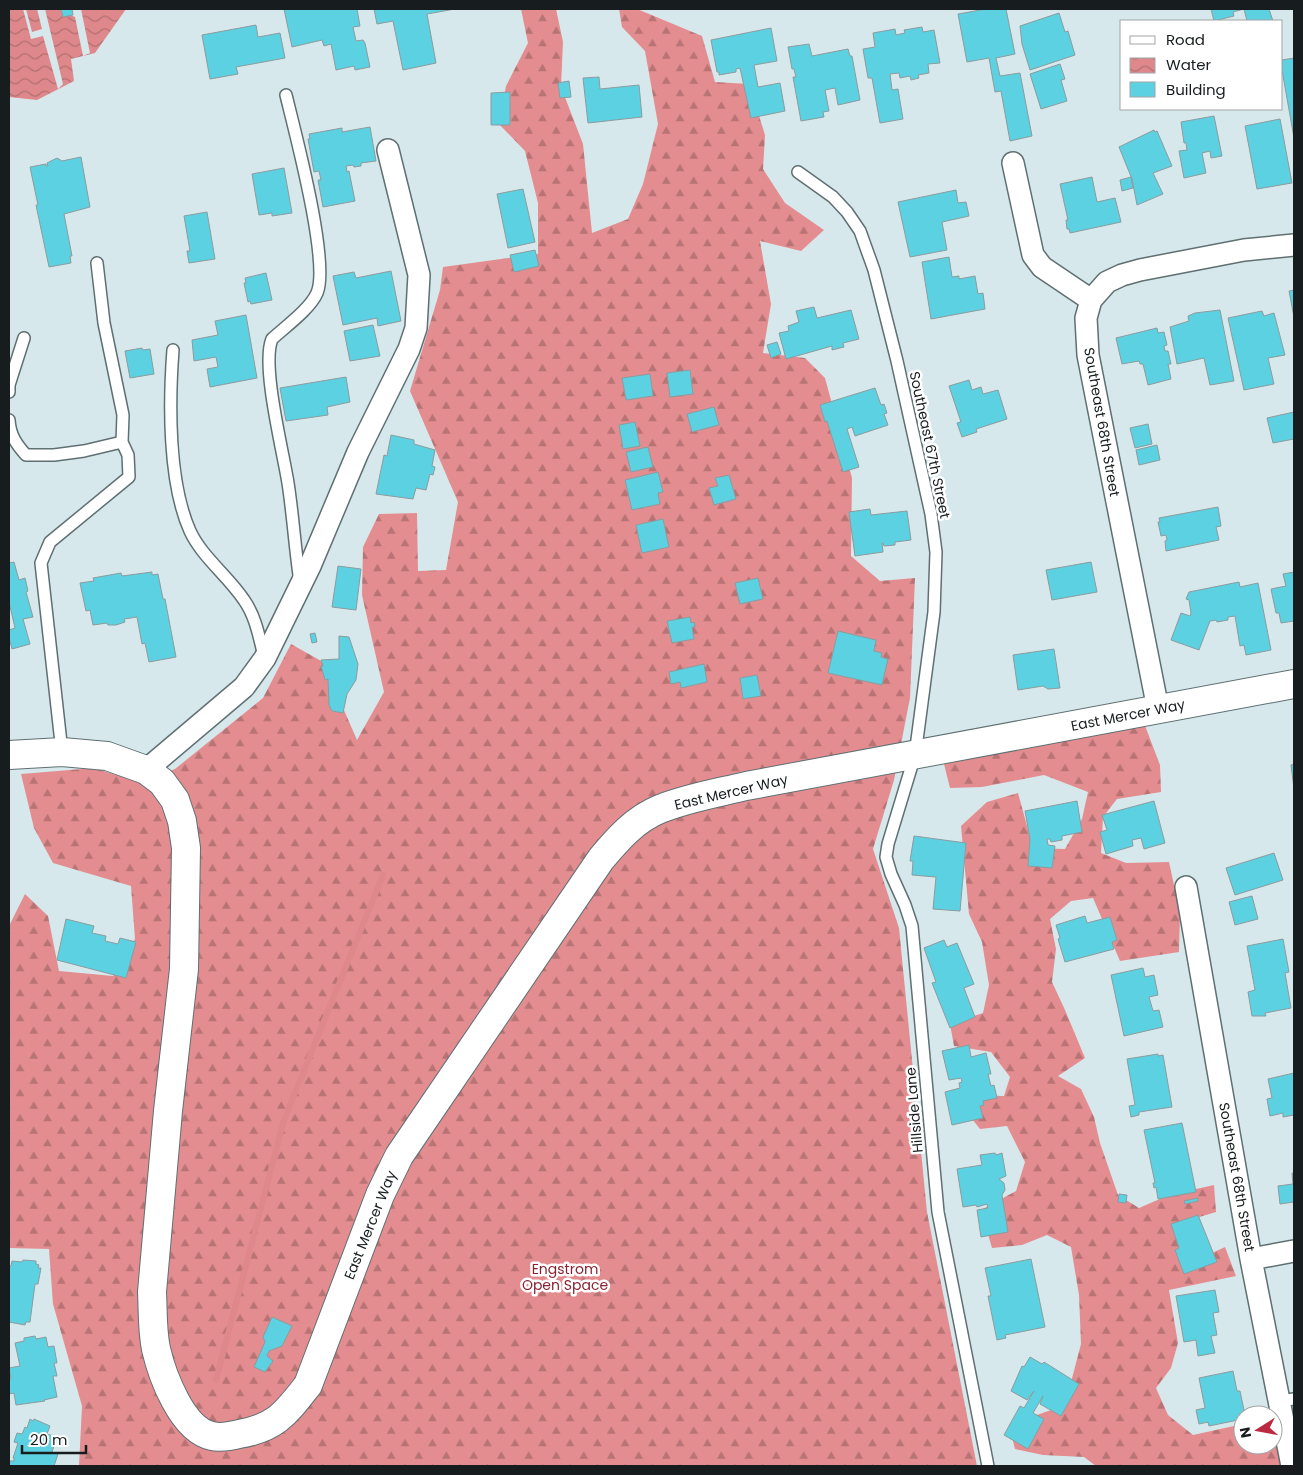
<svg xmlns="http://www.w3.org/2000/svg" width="1303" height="1475" viewBox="0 0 1303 1475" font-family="Poppins,sans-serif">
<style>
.forest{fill:url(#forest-firs)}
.water{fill:url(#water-waves)}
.pier{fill:#d6e8eb}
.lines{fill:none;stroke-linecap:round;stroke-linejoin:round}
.stream{stroke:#de888b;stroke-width:6}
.building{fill:#5cd1e1;stroke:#8b9c9e}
.lane-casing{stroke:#5f6f72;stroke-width:14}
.street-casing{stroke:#5f6f72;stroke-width:24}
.secondary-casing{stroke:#5f6f72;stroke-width:30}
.lane{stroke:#fff;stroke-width:11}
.street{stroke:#fff;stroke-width:21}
.secondary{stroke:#fff;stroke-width:28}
.labels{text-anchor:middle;stroke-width:5;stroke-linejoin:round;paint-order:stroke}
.street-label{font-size:14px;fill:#171d1e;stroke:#fff}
.park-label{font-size:14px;fill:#892331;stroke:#fff}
</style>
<defs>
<pattern id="forest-firs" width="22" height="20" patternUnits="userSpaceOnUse" patternTransform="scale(1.25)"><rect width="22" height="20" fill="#e48d90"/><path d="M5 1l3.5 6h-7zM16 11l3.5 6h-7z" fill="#b87375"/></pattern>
<pattern id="water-waves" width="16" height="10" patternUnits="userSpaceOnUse" patternTransform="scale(1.25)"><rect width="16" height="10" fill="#de888b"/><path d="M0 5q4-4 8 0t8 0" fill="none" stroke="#b36f71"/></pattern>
</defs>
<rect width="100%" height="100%" fill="#d6e8eb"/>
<path class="forest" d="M521 9H556L563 42 561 87 583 144 592 233 628 219 643 184 658 124 645 51 622 27 619 9H637L702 36 715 82 749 84 765 135 763 169 785 203 824 230 801 251 760 241 771 304 763 353 805 358 825 378 852 478 851 556 880 581 915 578 910 698 894 780 873 849 899 928 927 1212 977 1466H79L82 1406 53 1304 49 1249 9 1248V926L25 894 48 916 59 971 113 976 135 939 131 886 53 863 34 828 21 774 94 768 142 783 175 769 263 698 291 644 323 662 357 740 384 692 362 595 363 547 379 514 417 513 418 571 446 570 458 502 410 391 440 290 443 267 538 254V203L525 151 499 124 506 86 528 43Z
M1144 723 1160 765 1161 792 1117 799 1103 817 1101 853 1126 863 1169 862 1180 913 1179 952 1120 961 1093 898 1071 901 1050 919 1056 949 1052 982 1065 1010 1085 1058 1058 1076 1081 1089 1094 1117 1100 1143 1118 1195 1139 1208 1169 1195 1214 1185 1216 1212 1186 1221 1197 1260 1225 1247 1236 1276 1169 1290 1178 1343 1171 1368 1156 1388 1168 1415 1193 1435 1243 1424V1445H1273V1418L1282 1466H1096L1084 1457 1043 1455 1015 1449 1009 1425 1065 1405 1081 1344 1079 1295 1071 1247 1047 1235 1022 1245 992 1248 981 1210 1016 1191 1025 1162 1007 1126 980 1129 965 1110 971 1095 1004 1096 1010 1077 991 1052 954 1046 950 1024 983 1013 989 985 982 942 969 914 961 826 987 802 1018 793 1033 848 1065 849 1082 819 1088 792 1044 775 982 787 950 788 944 764Z"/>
<path class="water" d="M9 9H126L95 53 71 59 74 81 37 100 9 97Z"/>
<path class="pier" d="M23 9H26L32 32 42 29 37 9H45L63 84 58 89 43 36 31 39Z
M64 9H81L90 53 83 56 75 17 65 13Z"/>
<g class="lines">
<path class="stream" d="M216 1380 284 1120 383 875"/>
</g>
<path class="building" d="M61 9H72L73 15 63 17Z
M284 9H357L360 26 353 27 356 41 363 40 365 43 370 67 355 70 354 66 336 70 331 44 324 46 322 40 292 47Z
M374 9H455L427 14 436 63 403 70 393 21 377 24Z
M986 9H1006L1015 54 996 58 1000 76 1020 73 1032 136 1010 141 1001 91 995 92 989 58 967 62 958 14Z
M1211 9H1244L1233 12 1234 16 1214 21Z
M1244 9H1269L1273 21H1247Z
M1059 13 1065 32 1068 31 1075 55 1030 70 1022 44 1020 26Z
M256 25 258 37 280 33 285 58 236 67 238 74 210 79 202 35Z
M922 27 923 32 934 30 940 63 928 64 929 73 918 75 919 78 911 80 910 76 900 78 899 73 890 74 892 90 898 89 903 119 880 123 872 78H868L863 49 875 47 873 33 895 29 896 35 905 33 904 30Z
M771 28 777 61 754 65 758 87 780 83 785 111 751 118 740 68 736 69V72L719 75V72H717L711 40Z
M809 44 812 56 848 49 850 56H852L860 100 838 105 835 88 825 90 829 111 823 112 824 117 801 121 793 77H796L794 69H792L788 47Z
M1294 58V138L1282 70V60Z
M1060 64 1065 79 1061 80 1067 101 1041 109 1030 74Z
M599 77 600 89 639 85 642 117 588 123 583 78Z
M569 81 571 97 560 98 558 83Z
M510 92V125H491V93Z
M1214 116 1222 156 1211 158 1210 151 1202 153 1206 173 1184 178 1179 151 1187 150 1186 143H1184L1181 122Z
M1280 119 1292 183 1257 189 1245 126Z
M370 127 376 161 361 163V166L354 167 353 165 346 166 347 172 349 171 355 201 323 207 318 180H321L319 171 314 172 308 139H310L309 134 342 128V132Z
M1154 130 1155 132 1157 131 1172 166 1153 173 1163 194 1137 205 1132 179 1119 147Z
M81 157 90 207 64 214 72 256H70L71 263 49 267 36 205H38L30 167 46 164V166H48L47 163 57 158 62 161Z
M284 168 292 213 272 216V213L259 215 252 174Z
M1092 177 1097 202 1115 198 1121 222 1070 233 1069 229H1067L1066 220H1068L1060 184Z
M1131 177 1133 188 1122 191 1120 180Z
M523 189 535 242 508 248 497 194Z
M956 190 958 203 966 202 969 216 942 222 947 250 910 257 898 202Z
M207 212 215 259 189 263 187 251H190L184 216Z
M535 250 539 266 514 272 510 255Z
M949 257 952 277 959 276V279L975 276 978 294 983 293 985 309 931 319 922 262Z
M391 271 401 321 378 326 377 318 343 325 333 276 354 272 356 278Z
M266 273 272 300 251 304 250 301 248 302 244 283H246L245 278Z
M1294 290V317L1289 291Z
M814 307 817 318 851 310 859 339 843 343 844 347 832 350V346L786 359 779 333 789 331 788 326 799 322 796 311Z
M1220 310 1234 381 1210 385 1204 358 1177 364 1170 327 1189 321 1188 316 1195 313Z
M1262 311 1264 316 1274 313 1285 355 1268 358 1274 384 1244 390 1228 318Z
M246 315 257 378 210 387 207 369 218 367 216 357 194 361 192 340 218 335 215 321Z
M373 325 380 356 350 361 344 331Z
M1157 328 1158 333 1164 332 1167 345 1164 346 1165 351H1168L1171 364H1168L1171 379 1148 385 1143 364H1140L1139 361 1122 364 1116 338Z
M777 342 781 354 771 358 767 345Z
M142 348 143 350 150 349 154 374 130 378 125 351Z
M690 370 693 394 670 397 667 373Z
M650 374 653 396 626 400 622 378Z
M346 377 350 402 327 407 328 415 286 421 280 388Z
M969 380 972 390 981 387 983 394 998 390 1007 419 976 429 977 432 962 437 957 423 961 422 949 386Z
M875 388 881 405 884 404 887 413 884 414 888 425 855 436 852 427 847 429 859 467 843 472 827 421 825 422 820 405Z
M714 407 719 425 692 432 687 414Z
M1294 412V439L1273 443 1267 418Z
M635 422 640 446 623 449 619 425Z
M1148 424 1152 444 1135 448 1130 428Z
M391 435 414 440V444L435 450 432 466 435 467 433 475 430 474 426 490 416 488 413 499 376 494 384 455 387 456Z
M1157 445 1160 460 1139 465 1136 450Z
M648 447 653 467 631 472 626 452Z
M658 472 663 492 658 493 660 504 632 510 625 480Z
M729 475 736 499 714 505 709 488 718 486 715 478Z
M1218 507 1221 526 1216 527 1219 540 1166 551 1165 541 1167 540 1166 535 1161 536 1158 522H1160L1159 518Z
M870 509 871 515 907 511 911 540 895 542V545L884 546 883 543H882L883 552 855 556 849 512Z
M663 519 669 547 642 553 636 525Z
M14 562 19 580 25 578 28 591 26 592 33 617 23 619 30 644 12 649 9 638V630L15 628 9 602V563Z
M1091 562 1097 592 1052 600 1046 570Z
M338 566 361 569 356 610 332 607Z
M152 572V575L158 574 163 599H165L176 657 149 662 145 643 142 644 137 617 124 619 125 622 116 625H108L107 623 93 625 90 610 86 611 80 583 94 581 93 578 121 573 122 576Z
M1294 572V621L1281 623 1279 613H1276L1271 589 1286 586 1283 574Z
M758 578 763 599 740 604 735 583Z
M1239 582 1240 587 1258 583 1271 650 1246 655 1244 645 1240 646 1235 616 1228 617V620L1217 622 1216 620 1210 621 1199 650 1171 640 1181 613 1190 616 1191 613 1189 600 1186 599 1189 592Z
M690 617 691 623 694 622 695 627H692L694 639 672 643 667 621Z
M838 631 876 640 874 651 882 653 881 657 888 659 882 685 828 673Z
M315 633 317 642 312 643 310 634Z
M339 636 349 637 358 664 356 680 347 694 343 713 332 711 329 705 328 679 325 680 321 666H323L321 660 339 659Z
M1054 649 1060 688 1048 689 1043 686 1018 690 1013 655Z
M704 664 707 682 681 688 680 682 671 684 669 672Z
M757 675 761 696 743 699 740 678Z
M1294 764V789L1291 765Z
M1077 801 1082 832 1062 836V840L1051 842 1050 839H1047L1048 845 1055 846 1052 868 1028 866 1030 839 1025 811Z
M1154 801 1165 843 1144 849 1141 838 1132 840 1133 846 1106 854 1100 832 1107 830 1102 815Z
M914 836 966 843 960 911 933 909 936 877 912 875 913 861H910Z
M1274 853 1283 880 1235 895 1226 868Z
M1252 896 1258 919 1235 925 1229 902Z
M1085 916 1087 923 1110 917 1117 940 1112 942 1114 949 1065 962 1058 939 1060 938 1056 925Z
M66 919 94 926 92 933 106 936 105 941 118 944 120 938 136 942 126 978 57 960Z
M1283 939 1289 972 1285 973 1291 1008 1265 1013 1266 1016H1252L1248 992 1255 990 1247 946Z
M944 940 947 947 957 943 974 984 964 988 975 1017 950 1028 932 983 936 982 924 948Z
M1143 968 1145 977 1154 975 1158 995 1149 997 1153 1011 1159 1010 1163 1027 1124 1036 1111 975Z
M969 1045 971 1057 986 1053 991 1074H988L991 1086 994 1085 997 1098 983 1101 984 1105 980 1106 983 1118 952 1125 945 1092 960 1088 959 1083 962 1082 961 1078 949 1080 942 1051Z
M1158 1054V1056L1163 1055 1172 1107 1139 1112V1115L1131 1117 1129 1106 1135 1105 1127 1059Z
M1294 1073V1115L1283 1117V1113L1270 1116 1267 1099 1272 1098 1268 1079Z
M1182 1123 1196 1192 1158 1199 1156 1187 1154 1188 1153 1183H1155L1144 1130Z
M995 1153 996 1155 1002 1153 1006 1176 999 1179 1004 1183 1005 1190 1002 1195 1008 1232 981 1237 977 1210 988 1208 987 1204 977 1207 976 1205 963 1207 957 1169 982 1165 980 1155Z
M1292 1173H1294V1202L1280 1204 1278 1186 1293 1184Z
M1119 1194 1127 1195 1126 1203 1118 1202Z
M1198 1198V1201L1185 1204 1184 1201Z
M1198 1215 1217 1262 1184 1274 1175 1250 1179 1248 1171 1224Z
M1031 1259 1045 1327 1005 1335 1006 1338 997 1340 988 1296H991L985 1268Z
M23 1260 36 1261V1264L39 1265 38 1268H41L38 1284H35L30 1322H26L25 1325 9 1322V1266H11L12 1261 22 1262Z
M1215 1290 1219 1312 1213 1313 1217 1335 1211 1336 1215 1353 1198 1356 1196 1340 1184 1342 1176 1296Z
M272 1317 292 1326 282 1346 269 1351 267 1356 273 1361 265 1372 254 1367 265 1342 263 1337Z
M35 1336 36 1339 46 1337 48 1347 54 1346 57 1363H54L57 1376H53L57 1397 44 1400 45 1401 16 1405 14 1393 9 1394V1380L11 1379 9 1368 20 1366 15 1343 24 1341V1338Z
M1030 1357 1042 1364 1044 1362 1079 1384 1061 1416 1040 1404 1043 1396 1033 1413 1044 1419 1028 1449 1004 1435 1020 1406 1024 1408 1034 1391 1027 1400 1011 1391 1022 1366 1024 1367Z
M1233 1371 1237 1391H1240L1245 1415H1243V1419L1209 1426 1208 1422 1199 1424 1196 1410 1205 1408 1199 1378Z
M30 1419 33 1421 34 1419 50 1426 47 1434 57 1437 52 1452 58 1454 54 1466H9V1461H14V1458H13L18 1443 14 1442 17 1433 22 1434 25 1427 27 1428Z"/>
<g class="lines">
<g class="lane-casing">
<path id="lane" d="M286 95C295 132 330 263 317 293 310 309 285 327 272 339 261 365 283 451 288 483 293 515 295 549 300 582
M798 172 833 197 847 212 860 231 874 270 897 361 931 514 936 552 934 612 915 755 888 844 886 857 891 874 905 905 912 926 938 1212 988 1466
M173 350C169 402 168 482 190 531 202 557 228 576 244 600 256 617 259 637 264 656
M9 392V385L24 338
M9 420C10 435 16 444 26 455H54L84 451 122 442
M62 752 41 563 50 542 129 477 128 455 122 442 123 415 104 323 97 263
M1279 1401 1294 1399"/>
</g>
<g class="street-casing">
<path id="street" d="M1013 163 1033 255 1042 267 1091 300 1086 318 1088 355 1158 709
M1091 300 1107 282 1122 275 1140 270 1244 250 1294 245
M146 770 244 687 265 658 310 566 358 452 409 349 416 328 419 275 388 150
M1186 887 1251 1259 1292 1466
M1251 1259 1294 1251"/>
</g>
<g class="secondary-casing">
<path id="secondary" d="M9 755 62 752 107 756 146 770 162 782 175 800 182 821 186 848 184 969 168 1111 152 1292C153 1310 152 1330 156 1349 162 1375 182 1430 212 1436 220 1438 231 1436 239 1434 276 1428 286 1413 308 1385L380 1195 399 1156 601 859C617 840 635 819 660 809 687 798 717 793 746 786L1294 684"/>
</g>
<use href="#lane" class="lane"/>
<use href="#street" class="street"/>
<use href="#secondary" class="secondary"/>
</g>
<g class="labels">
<g class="street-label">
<text transform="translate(1102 422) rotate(80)" y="5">Southeast 68th Street</text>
<text transform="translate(930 445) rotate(78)" y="5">Southeast 67th Street</text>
<text transform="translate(1128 715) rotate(-11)" y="5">East Mercer Way</text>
<text transform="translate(731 792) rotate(-13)" y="5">East Mercer Way</text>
<text transform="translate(914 1110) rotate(-95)" y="5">Hillside Lane</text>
<text transform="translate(1237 1177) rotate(80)" y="5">Southeast 68th Street</text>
<text transform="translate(370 1225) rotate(-68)" y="5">East Mercer Way</text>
</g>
<g class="park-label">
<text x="565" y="1274">Engstrom<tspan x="565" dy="16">Open Space</tspan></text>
</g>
</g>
<rect width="1303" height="1475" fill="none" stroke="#171d1e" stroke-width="20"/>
<rect x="1120" y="20" width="162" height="90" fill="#ffffff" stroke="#a2a5a5"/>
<rect x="1130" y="36" width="25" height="8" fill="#ffffff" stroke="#a2a5a5"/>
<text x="1166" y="45" font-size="15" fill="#171d1e">Road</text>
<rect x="1130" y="58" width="25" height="15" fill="url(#water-waves)" stroke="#a2a5a5"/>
<text x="1166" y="70" font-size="15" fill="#171d1e">Water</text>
<rect x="1130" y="82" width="25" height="15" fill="#5cd1e1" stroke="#a2a5a5"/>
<text x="1166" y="95" font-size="15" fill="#171d1e">Building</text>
<g transform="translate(1258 1430) rotate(259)"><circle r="24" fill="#ffffff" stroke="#a2a5a5"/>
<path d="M0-4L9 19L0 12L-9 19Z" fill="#bb2a41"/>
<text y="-8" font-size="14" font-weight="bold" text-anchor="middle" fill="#171d1e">N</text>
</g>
<path d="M22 1445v8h64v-8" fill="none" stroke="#171d1e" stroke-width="2.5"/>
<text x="30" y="1445" font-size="15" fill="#171d1e" stroke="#ffffff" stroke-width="4" paint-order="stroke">20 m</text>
</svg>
